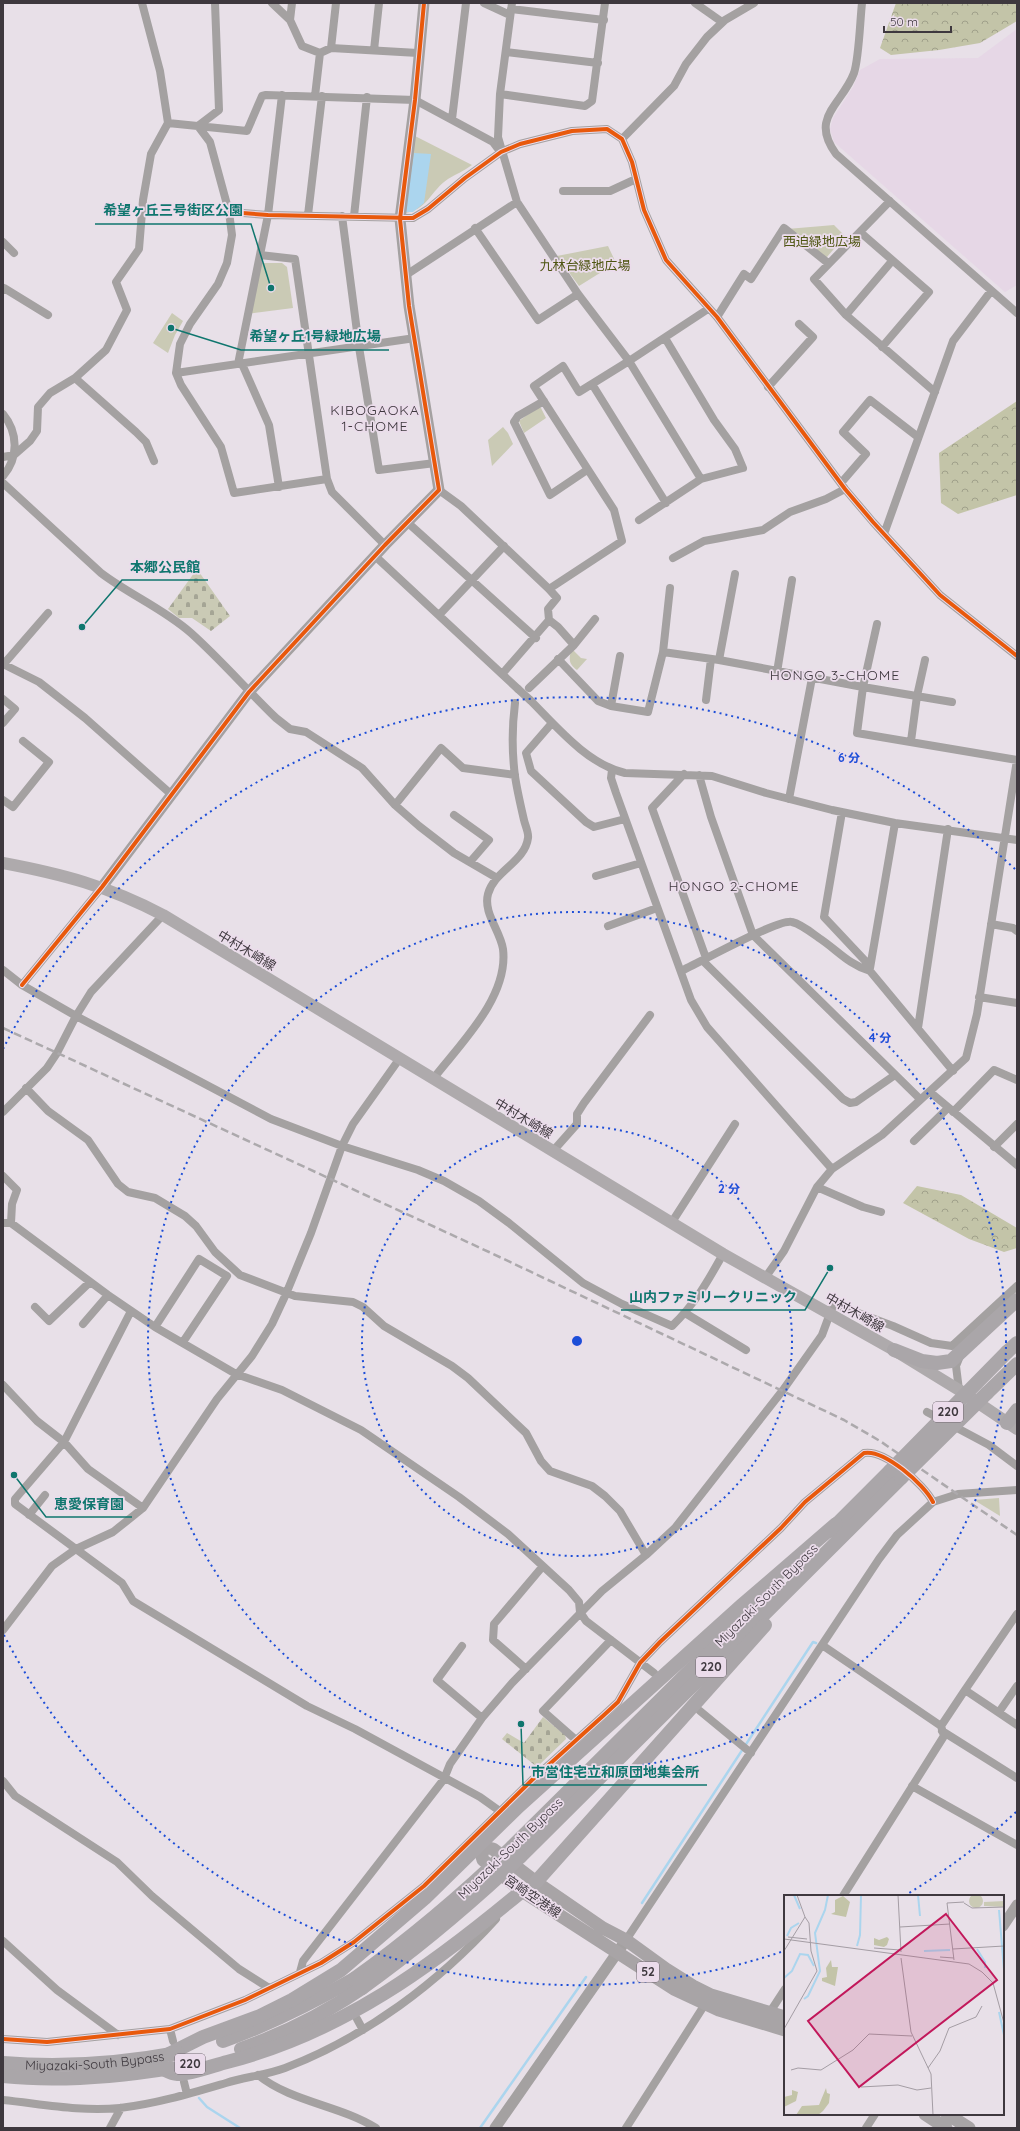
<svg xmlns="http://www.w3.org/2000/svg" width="1020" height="2131" viewBox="0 0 1020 2131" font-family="Quicksand,'Noto Sans JP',sans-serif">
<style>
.built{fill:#e6d7e6}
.green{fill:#cacab5}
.forest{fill:url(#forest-crowns)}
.cemetery{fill:url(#cemetery-stones)}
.water{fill:#abd5ee}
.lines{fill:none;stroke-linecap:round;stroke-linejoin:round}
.stream{stroke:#abd5ee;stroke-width:2.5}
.minor-tunnel{stroke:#c6bec6;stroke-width:8;stroke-dasharray:8 4;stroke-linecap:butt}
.minor{stroke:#a4a1a1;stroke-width:8}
.tertiary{stroke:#a4a1a1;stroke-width:11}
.secondary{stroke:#aeaaac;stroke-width:12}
.primary{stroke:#a8a4a6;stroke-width:13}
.trunk{stroke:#aaa6a9;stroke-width:14}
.rail{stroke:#aca9ac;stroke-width:2.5;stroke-dasharray:8 4;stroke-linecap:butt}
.minor-bridge{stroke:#a4a1a1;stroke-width:8}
.trunk-bridge{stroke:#aaa6a9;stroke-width:14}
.cycleway-casing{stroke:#ebdceb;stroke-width:6}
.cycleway{stroke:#e8590c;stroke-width:4}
.ring{fill:none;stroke:#1d4ed8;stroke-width:2;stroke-dasharray:2 4}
.labels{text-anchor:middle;stroke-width:3.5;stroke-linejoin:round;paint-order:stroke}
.shield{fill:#ebdceb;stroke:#726972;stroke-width:1}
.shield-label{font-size:12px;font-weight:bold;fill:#3e383e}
.park-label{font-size:13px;fill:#4e5512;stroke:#ebdceb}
.street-label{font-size:13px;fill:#3e383e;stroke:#ebdceb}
.neighbourhood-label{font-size:14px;letter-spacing:1px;fill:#3e383e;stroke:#ebdceb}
.inset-river{fill:none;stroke:#abd5ee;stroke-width:2}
.inset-road{fill:none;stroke:#a49da4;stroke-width:1}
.view{fill:#c2185b;fill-opacity:0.15;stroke:#c2185b;stroke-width:2}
.inset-edge{fill:none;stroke:#3e383e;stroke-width:2}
.centre{fill:#1d4ed8;stroke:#ebdceb;stroke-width:2}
.ring-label{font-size:12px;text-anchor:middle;font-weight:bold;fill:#1d4ed8;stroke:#ebdceb;stroke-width:3.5;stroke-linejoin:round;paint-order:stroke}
.leader{fill:none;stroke:#0f766e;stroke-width:1.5}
.callout-dot{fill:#0f766e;stroke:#ebdceb;stroke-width:1.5}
.callout-label{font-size:14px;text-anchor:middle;font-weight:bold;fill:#0f766e;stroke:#ebdceb;stroke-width:3.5;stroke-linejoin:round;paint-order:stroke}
</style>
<defs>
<pattern id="forest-crowns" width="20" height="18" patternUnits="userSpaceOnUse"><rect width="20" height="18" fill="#c3c4a8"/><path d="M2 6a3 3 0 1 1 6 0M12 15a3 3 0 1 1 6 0" fill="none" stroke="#a0a08a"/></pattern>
<pattern id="cemetery-stones" width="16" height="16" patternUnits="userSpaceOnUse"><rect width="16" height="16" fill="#cacab5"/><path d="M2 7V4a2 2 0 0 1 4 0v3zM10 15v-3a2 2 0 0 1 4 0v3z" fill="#a5a595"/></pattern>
</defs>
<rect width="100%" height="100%" fill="#e8e0e8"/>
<path class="built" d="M1017 29V285L1005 292 834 142 830 129 833 118 853 87 860 70 880 59 978 58Z"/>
<path class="green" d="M415 136 472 165C464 171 456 174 448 179 431 190 427 211 404 213Z
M834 225 845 236 827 257 823 258 787 229Z
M608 246 616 263 579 286 557 256Z
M262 263H282L287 267 293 308 247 314Z
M172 313 183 321 175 335 168 353 153 343Z
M538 407 541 408 546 418 524 433 519 421Z
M503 427 508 433 513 444 492 466 488 440Z
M572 649 581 658 587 659 577 670C569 664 568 659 572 649Z
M999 1498 1000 1516 974 1500Z"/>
<path class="forest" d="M896 3H1017V21L980 43 939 50 891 55 880 48Z
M1017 401V495L958 514 941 503 939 453Z
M917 1186 961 1195 1017 1228V1248L1004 1252 969 1239 903 1203Z"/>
<path class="cemetery" d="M197 569 230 616 211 631 192 618H179L168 609Z
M543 1717 565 1735 566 1739 537 1767 502 1739 507 1733 524 1743Z"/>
<path class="water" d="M414 153 431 154 424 203 413 212H405Z"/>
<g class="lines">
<path class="stream" d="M642 1903 813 1642 816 1643
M199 2098 207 2107 240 2128
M480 2128 586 1977"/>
<path class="minor-tunnel" d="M176 2051 183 2076"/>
<path class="minor" d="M272 3 290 20 302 46 320 53 331 48 418 53
M484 3 510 15
M512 3 500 94 498 137 517 202 578 294 629 361 701 479
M695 3 722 22
M862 3C860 21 859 58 854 73 842 105 809 117 836 154L1017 313
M511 9 604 20
M290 20 292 3
M331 48 336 3
M374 50 379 3
M506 52 598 63
M500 94 585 106 592 101 605 3
M315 96 320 53
M452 119 466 3
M168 123 247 131 262 96 266 95 415 100 493 142 499 150
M198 126 210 142 229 212 232 235 227 263 218 284 190 324 180 344 176 373 181 385 221 447 234 493 327 479
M198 126 219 110 215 3
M622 139 674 86 686 64 707 37 725 20 754 3
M563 191H610L636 179
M890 201 814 279 846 315 935 392
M229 212 268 215 413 218 428 209 465 178 501 152 520 144 572 131 607 129 622 139 632 162 644 210 666 260 717 317 845 489 873 522 940 595 1017 656
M308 215 322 96
M342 216 359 347 379 470 435 463
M354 216 367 97
M475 228 538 320 578 294
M860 232 929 292 882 347
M3 242 14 253
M260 255 295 259 327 479 332 492 385 545
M406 275 517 202
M3 290 4 288 48 315
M846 315 892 261
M717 317 744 274 751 279 784 228 828 263
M238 364 268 215 282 95
M242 364 269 425 279 487
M176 373 415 338
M75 378 136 432 146 442 154 461
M592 384 666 503
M768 387 813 337 799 324
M544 401 518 416 514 422 550 495 587 470
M3 414C18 432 19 458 3 476
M3 457 14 455 30 441 37 431 38 407 50 393 75 378 106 350 127 310 116 282 139 249 143 200 151 154 168 123 160 71 142 3
M3 483 101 573C130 595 164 609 191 633 220 659 247 690 276 718L290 729 306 732 362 768 395 805 419 826 454 853 497 878
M841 483 866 454 843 432 870 400 918 437
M439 490 461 506 549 589 557 598 548 609 549 620 503 673
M639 520 701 479 743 468 735 449 714 420 665 338
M407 522 536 638
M884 534 953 341 991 291
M375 556 518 689
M673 558 704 541 763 530 790 512 826 499 845 489
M549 589 622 541 614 510 534 386 563 366 579 392 629 361 708 309
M440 614 504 546
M549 620 558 627 574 645
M877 624 863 687 952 702
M663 652 719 660 863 687 857 733 1017 760
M558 659 598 701 611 706 648 712 663 652 670 588
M719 660 735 574
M3 664 39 682 85 718 172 795
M3 665 48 613
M777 672 792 580
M529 688 574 645 595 619
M3 699 15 709 3 723
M530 700C556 726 587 764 625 773L712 776 766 793 832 810 895 823 1017 840
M706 700 711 659
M611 706 620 656
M552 723 526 753 531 771 586 822 594 827 625 819
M911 741 917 696 925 660
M612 770 611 778 616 793 691 1000 707 1027 832 1169
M684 774 652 808 706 958
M699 775 711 817 753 935 920 1099
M789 799 812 678
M3 800 13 807 49 762 23 741
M395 805 441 748 463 768 515 775
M842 812 824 917 870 966
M454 815 489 840 470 862
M596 876 641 863
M991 924 1013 928 1017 931
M608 926 657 908
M703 961 843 1099 850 1103 856 1102 895 1075
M870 968 895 823
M3 970 22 985 76 1016 271 1119 342 1146 418 1170 444 1181 479 1201 509 1223 583 1283 622 1304 672 1326C695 1304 708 1281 723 1254
M681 971C699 963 779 918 792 922 801 924 812 933 819 938 836 949 849 965 870 971L953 1071
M22 985 102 887
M979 997 1017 1003
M918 1028 948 829
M433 1079C460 1044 509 997 503 949 500 930 483 913 488 894 494 871 525 862 528 838 529 833 525 825 524 820 521 807 517 790 515 776 512 753 512 727 515 703
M26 1088 48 1111 88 1140 118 1184 128 1192 155 1198 185 1216 196 1226 215 1252 240 1275 295 1296 353 1302 363 1307 384 1326 452 1366 468 1378 526 1433 541 1461 550 1471 592 1486 605 1496 620 1511 646 1555
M930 1092 1017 1165
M3 1112 47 1068 57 1053 76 1016 91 992 163 915
M953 1112 994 1070 1017 1080
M914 1141 948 1108
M994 1147 1017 1124
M553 1151 577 1124V1114L584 1103 650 1015
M3 1176 17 1190 12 1204 11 1223
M817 1187 863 1207 881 1212
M672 1222 735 1124
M3 1223H11L108 1295 155 1327 236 1374 282 1390 361 1430 459 1497 508 1534 569 1590 579 1602 580 1612 586 1621 654 1673
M765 1278 784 1251 817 1187 832 1169 882 1135 966 1058 977 1014 1017 760
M35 1307 49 1321 90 1282
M131 1311 64 1442 15 1499V1504L122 1583 133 1601 307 1706 355 1729 480 1797 501 1812
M685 1313 746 1350
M83 1324 108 1295
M155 1327 199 1259 227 1276 183 1342
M3 1385 37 1421 64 1442 88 1469 143 1508
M959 1390 956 1366 960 1356
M927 1412 989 1445 1017 1466
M29 1515 45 1495
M1017 1614 965 1690 1017 1725
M3 1630 52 1566 76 1549 113 1532 143 1508 217 1399 252 1356 272 1324 286 1294 311 1233 342 1146 353 1124 400 1058
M822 1645 941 1726 944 1736 843 1896
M462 1646 437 1680 482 1718
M526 1669 493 1640 494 1624 543 1566
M700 1711 751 1753
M999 1712 1017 1686
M941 1726 965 1690
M942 1731 1017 1778
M576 1740 543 1711 611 1640
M3 1781 15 1796 117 1862 152 1896 239 1969 269 1988
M912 1786 1017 1845
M626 1940 879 1559 897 1535 933 1502 958 1494 1017 1490
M3 1941 57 1990 118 2035
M300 1972 303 1961 444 1779 450 1764 482 1718 512 1683 602 1591 646 1555 675 1528 783 1390 822 1335 832 1308 837 1305 893 1326 931 1343 952 1346 1017 1286
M770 2012 785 1989
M357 2019 363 2030
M170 2029 173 2041
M3 2039 47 2042 170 2029 245 2000 321 1963 354 1942 424 1886 532 1780 604 1715 618 1702 640 1663 660 1642 781 1528 805 1502 864 1453C884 1449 924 1484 933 1502
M258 2075C291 2102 339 2105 376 2128
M184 2082 187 2094
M3 2100C42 2104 81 2112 120 2108 156 2104 192 2093 226 2083 245 2077 266 2075 285 2068 366 2037 438 1983 496 1919
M110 2128 121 2108
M626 2128 707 2001
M866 2128 875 2114"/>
<path class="tertiary" d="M102 887 249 692 385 545 439 490 409 306 400 219 415 100 424 3
M1003 1926 1017 1905
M495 2128 626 1940"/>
<path class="secondary" d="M3 863C62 874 108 886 163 915L723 1254 894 1350 959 1390 1017 1429"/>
<path class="primary" d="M785 2017 711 1995 693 1986 666 1969 626 1940 603 1928 536 1882 493 1849 479 1846 483 1860 522 1891 674 1989 719 2010 785 2030
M925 2114 946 2128
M947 2114 969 2128"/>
<g class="trunk">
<path d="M894 1350 922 1361 937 1363 951 1361 1017 1300"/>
<path d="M1007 1352 1017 1343"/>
<path d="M987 1393 1017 1364"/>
<path d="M1007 1423 1017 1410"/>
<path d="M830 1531 890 1471"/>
<path d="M512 1847 760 1601"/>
<path d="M520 1857 901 1478"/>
<path d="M536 1882 765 1625"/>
<path d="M223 2041C270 2024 310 2004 354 1979"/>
<path d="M241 2049C284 2034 324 2014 362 1988"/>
<path d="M169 2054 203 2037 260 2016 292 2000 341 1970 425 1898 519 1806 741 1606 836 1524"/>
<path id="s1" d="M3 2063C62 2068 119 2064 178 2053"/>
<path d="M163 2069C167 2071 172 2074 177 2074 188 2075 215 2065 227 2062 343 2032 432 1966 522 1891"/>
<path d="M3 2076C60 2082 115 2077 171 2068"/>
</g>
<path class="rail" d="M3 1028 489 1252 844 1420 880 1441 1017 1535"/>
<path class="minor-bridge" d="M518 689 530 700"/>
<path class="trunk-bridge" d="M890 1471 1007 1352
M901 1478 987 1393
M354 1979C410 1939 462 1895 512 1847
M362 1988C418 1948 470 1904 520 1857"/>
<g class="cycleway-casing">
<path id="cycleway" d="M229 212 268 215 413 218 428 209 465 178 501 152 520 144 572 131 607 129 622 139 632 162 644 210 666 260 717 317 845 489 873 522 940 595 1017 656
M22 985 102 887 249 692 385 545 439 490 409 306 400 219 415 100 424 3
M3 2039 47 2042 170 2029 245 2000 321 1963 354 1942 424 1886 532 1780 604 1715 618 1702 640 1663 660 1642 781 1528 805 1502 864 1453C884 1449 924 1484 933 1502"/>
</g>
<use href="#cycleway" class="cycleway"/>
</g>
<g class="ring">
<circle cx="577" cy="1341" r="215"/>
<circle cx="577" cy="1341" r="429"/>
<path d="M1016 1812A644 644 0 0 1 904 1896M781 1952A644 644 0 0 1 3 1633M3 1049A644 644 0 0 1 1016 870"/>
</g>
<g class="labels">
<g class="shield">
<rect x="933" y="1402" width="30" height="20" rx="3"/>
<rect x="696" y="1657" width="30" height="20" rx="3"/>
<rect x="637" y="1962" width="22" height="20" rx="3"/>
<rect x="175" y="2054" width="30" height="20" rx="3"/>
</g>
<g class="shield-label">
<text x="948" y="1416">220</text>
<text x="711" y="1671">220</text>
<text x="648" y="1976">52</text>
<text x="190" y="2068">220</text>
</g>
<g class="park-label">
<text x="822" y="246">西迫緑地広場</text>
<text x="585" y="270">九林台緑地広場</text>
</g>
<g class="street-label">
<text transform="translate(247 950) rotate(31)" y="5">中村木崎線</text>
<text transform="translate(524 1118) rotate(31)" y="5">中村木崎線</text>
<text transform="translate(855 1312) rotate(30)" y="5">中村木崎線</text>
<text transform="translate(766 1595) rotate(-45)" y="5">Miyazaki-South Bypass</text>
<text transform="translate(510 1848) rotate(-44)" y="5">Miyazaki-South Bypass</text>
<text transform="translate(533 1896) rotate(34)" y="5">宮崎空港線</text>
<text dy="5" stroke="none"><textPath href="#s1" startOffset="92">Miyazaki-South Bypass</textPath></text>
</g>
<g class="neighbourhood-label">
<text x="375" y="415">KIBOGAOKA<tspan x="375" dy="16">1-CHOME</tspan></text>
<text x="835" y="680">HONGO 3-CHOME</text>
<text x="734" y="891">HONGO 2-CHOME</text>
</g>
</g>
<g transform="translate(784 1895)">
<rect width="220" height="220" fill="#e8e0e8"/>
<path d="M185 6a7 7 0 1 1 14 0a7 7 0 1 1-14 0ZM220 6V12L200 11V7Z" fill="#cacab5"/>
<path d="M59 1 66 7 62 22 47 19 51 17V5ZM103 42 105 44 103 50 100 52 90 50V43L95 45ZM47 65 48 72H54L51 91 38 86V83L43 82 42 73ZM42 193 43 198 46 199 45 208 39 216 34 220H12L18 211 35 210ZM8 195 14 197 12 206 0 212V202L8 200Z" fill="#c3c4a8"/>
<path class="inset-river" d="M10 0 16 14M134 0 136 21M215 15 220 75M3 41 7 33 15 28M73 51 76 40 77 0M193 54 201 67V73M140 56 166 55M0 83 8 76 16 59 24 60 30 71M20 104 24 101 36 76 31 38 41 15 44 0M215 117 220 140"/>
<path class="inset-road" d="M114 0 117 57M180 8 188 13 220 12M116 32 166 29M4 42 23 44M0 44 185 69 198 77 209 88 220 128M90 53 116 55M169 54 220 51M0 56 21 22 13 0M156 62 170 63M117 63 127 137 147 179 149 220M170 65 163 8 180 7M0 134 33 76 27 56 25 28 21 22M144 173 156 156 165 133 192 122 198 111M7 175 14 173 37 175 69 155 85 139 128 141M77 192 114 190 133 195 147 193"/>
<path class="view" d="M162 19 213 85 75 192 24 126Z"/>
<rect width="220" height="220" class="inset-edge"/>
</g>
<circle cx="577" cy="1341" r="6" class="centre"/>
<g class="ring-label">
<text x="849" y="762">6 分</text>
<text x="880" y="1042">4 分</text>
<text x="729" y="1193">2 分</text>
</g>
<path class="leader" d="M271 288L251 224H95M171 328L241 350H389M82 627L122 580H208M830 1268L805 1310H621M14 1475L46 1517H132M521 1724L523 1785H707"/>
<g class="callout-dot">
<circle cx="271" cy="288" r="4"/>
<circle cx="171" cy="328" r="4"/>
<circle cx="82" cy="627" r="4"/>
<circle cx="830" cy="1268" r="4"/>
<circle cx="14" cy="1475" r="4"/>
<circle cx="521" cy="1724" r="4"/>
</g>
<g class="callout-label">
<text x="173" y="215">希望ヶ丘三号街区公園</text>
<text x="315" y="341">希望ヶ丘1号緑地広場</text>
<text x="165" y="572">本郷公民館</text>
<text x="713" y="1302">山内ファミリークリニック</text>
<text x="89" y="1509">恵愛保育園</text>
<text x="615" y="1777">市営住宅立和原団地集会所</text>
</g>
<rect width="1020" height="2131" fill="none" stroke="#3e383e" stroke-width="8"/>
<path d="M884 26v6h67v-6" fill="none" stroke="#3e383e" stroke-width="2"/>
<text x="890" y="26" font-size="12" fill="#3e383e" stroke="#ebdceb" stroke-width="3" paint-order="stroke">50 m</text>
</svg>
